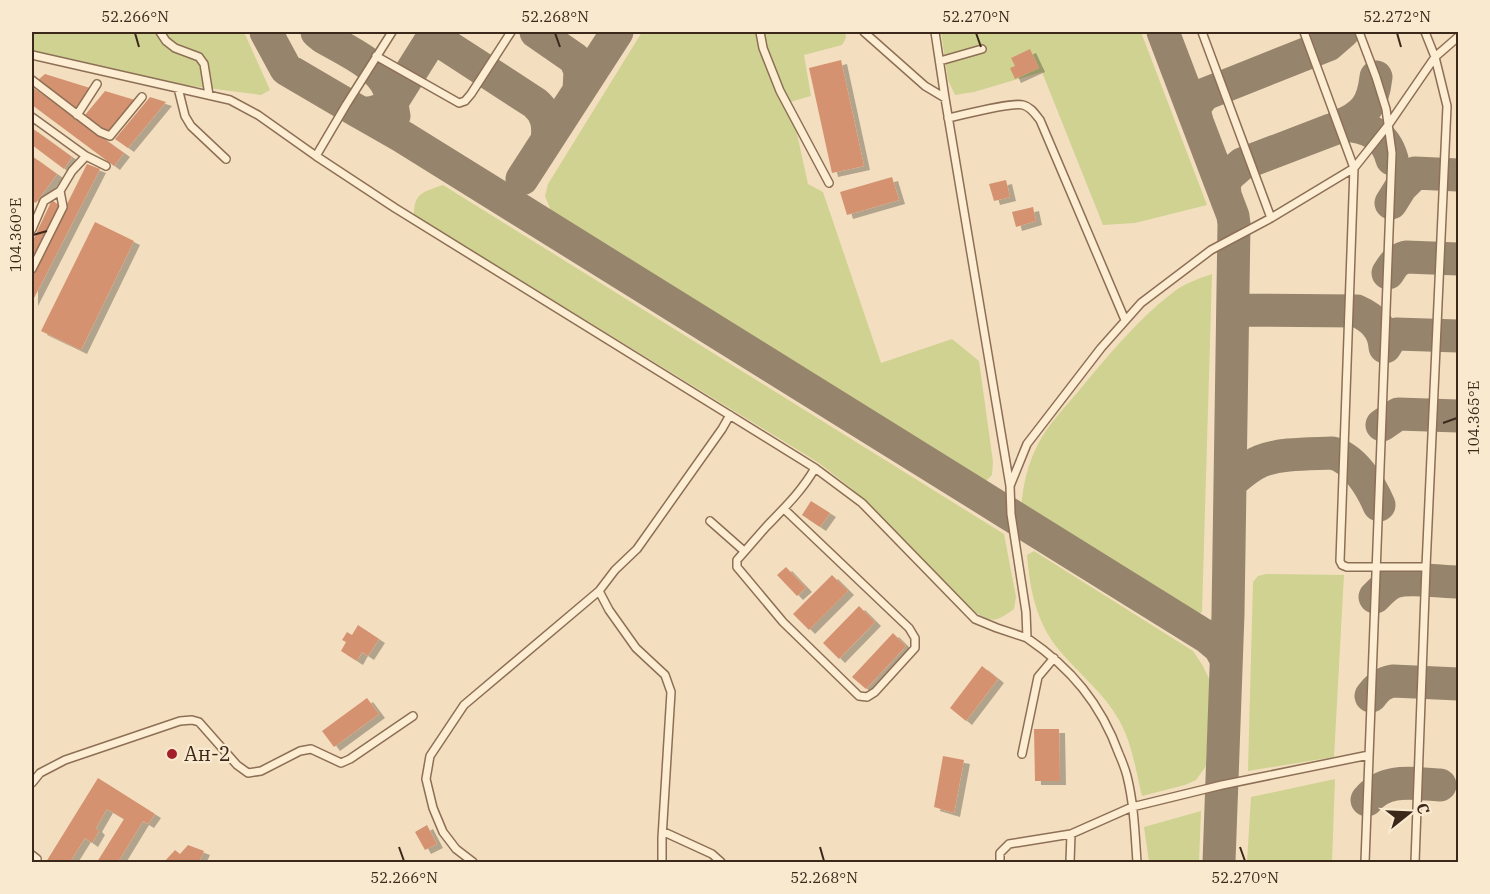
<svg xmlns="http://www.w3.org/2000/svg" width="1490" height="894" viewBox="0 0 1490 894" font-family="'IBM Plex Serif',serif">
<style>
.green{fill:#cfd291}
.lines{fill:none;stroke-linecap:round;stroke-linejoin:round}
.taxiway{stroke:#97846d;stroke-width:33}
.building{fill:#d59270;filter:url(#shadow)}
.lane-casing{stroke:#8d6f55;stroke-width:10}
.lane{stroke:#fcedd3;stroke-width:7}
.ticks{fill:none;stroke:#3b281b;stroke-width:2}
.poi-dot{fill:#a31e29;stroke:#f9eacf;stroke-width:2}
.labels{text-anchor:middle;stroke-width:4.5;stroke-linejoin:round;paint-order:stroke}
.poi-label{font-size:20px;fill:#3b281b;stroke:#f9eacf;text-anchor:start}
.neatline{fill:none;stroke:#3b281b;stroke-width:2}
.ticks-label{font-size:15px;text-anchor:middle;fill:#3b281b}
</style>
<defs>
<filter id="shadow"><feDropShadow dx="6" dy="4" stdDeviation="0" flood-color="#0004"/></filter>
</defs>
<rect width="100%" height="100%" fill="#f3dfbf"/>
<path class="green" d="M32 32H244L270 90 261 95 184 85 32 52Z
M642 32H845L846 38 842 45 804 55 811 96 790 102 808 184 823 192 881 363 952 339 979 361 993 462 992 475 983 484 553 216 545 196 548 184Z
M941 32H1141L1207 205 1135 223 1103 225 1042 72 974 92 955 95 948 80Z
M443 185 1004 534 1016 597 1014 609C997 621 993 624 975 612L852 489 819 463 414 215C414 192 424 192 443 185Z
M1212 274 1202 612 1196 616 1021 509C1023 486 1027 465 1038 444 1048 425 1063 409 1077 393 1106 358 1135 322 1171 294 1183 284 1197 279 1212 274Z
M1034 551 1193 651 1203 666 1210 681 1206 766 1196 780 1185 785 1142 796C1136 771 1132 743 1119 720 1104 693 1079 674 1059 650 1036 622 1030 590 1027 555Z
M1266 574 1344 575 1334 757 1248 771 1253 582 1258 576Z
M1335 779 1332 862H1247L1251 797Z
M1201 811 1199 862H1149L1144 827Z"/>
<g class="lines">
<path class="taxiway" d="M266 32 286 69 361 113C373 114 383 111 392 102L436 32
M317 32 323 37C345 50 379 64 389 89 392 98 392 107 394 116
M536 32 575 59 580 71 579 90
M1163 32 1233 216 1234 224 1228 614 1219 862
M426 48 433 42H441L535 103C547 113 549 125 547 140
M361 113 403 137 1207 637 1220 648 1226 659
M1197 121C1193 109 1196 103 1205 94L1328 45 1343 32
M1339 126C1365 116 1373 104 1376 77
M522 179 617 32
M1225 194 1224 185 1228 176 1242 164 1344 125C1368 127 1385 134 1392 159
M1391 203 1401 187 1415 173 1458 175
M1388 273C1393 265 1396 260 1406 257L1458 259
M1233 322 1237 315 1245 310 1357 311C1373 318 1384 329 1385 347
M1385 347 1392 336 1396 334 1458 336
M1382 425 1398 414 1458 416
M1230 483C1239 475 1249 466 1261 461 1281 453 1310 454 1332 453 1353 457 1371 486 1379 505
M1375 597C1381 591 1386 585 1394 582 1408 577 1443 582 1458 582
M1371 696C1377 688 1382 683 1393 681L1458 684
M1367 800C1386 777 1414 784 1440 785"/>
</g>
<path class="building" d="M1030 49 1039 68 1015 79 1010 68 1015 66 1011 58Z
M841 60 864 166 832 173 809 68Z
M45 74 90 88 75 110 38 80Z
M32 87 124 153 114 166 32 105Z
M105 91 135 100 108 132 85 115Z
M150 97 166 102 128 148 115 139Z
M32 128 72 157 64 169 32 145Z
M32 156 57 174 36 203 32 201Z
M87 164 100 169 32 302V274Z
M892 177 899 200 847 215 840 192Z
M1006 180 1010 197 994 201 989 184Z
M52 200 60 206 32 265V242Z
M1033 207 1036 221 1016 227 1012 212Z
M95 222 134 241 81 350 41 331Z
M811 501 830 513 820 527 802 515Z
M786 567 806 588 797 596 777 575Z
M832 575 848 591 809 630 793 614Z
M859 606 875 622 839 659 823 643Z
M358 625 379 639 368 656 362 652 357 661 341 651 346 642 342 640 347 632 352 635Z
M893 633 906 646 866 689 852 677Z
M982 666 998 679 966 721 950 708Z
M367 698 379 714 334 747 322 731Z
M1034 729H1059L1060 781H1035Z
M943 756 964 760 954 813 934 807Z
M98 778 155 814 148 824 143 821 118 862H97L124 819 107 809 96 828 99 831 92 843 85 838 70 862H46Z
M427 825 437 844 425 850 415 832Z
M188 845 204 851 199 862H164L175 850 180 854Z"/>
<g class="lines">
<g class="lane-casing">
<path id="lane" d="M160 32 166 41 175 48 199 57 204 64 209 95
M760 32 763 48 780 91 829 183
M864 32 925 86 945 98
M935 32 945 98 1010 486
M1202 32 1271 218
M1304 32 1354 168 1340 561 1342 565 1347 567H1426
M1359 32 1376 77 1386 109 1392 153 1365 862
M32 55 230 100 258 115 316 156 395 208 815 468 862 503 975 619 997 628 1027 638
M376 56 459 103 465 101 471 94 511 32
M940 61 982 49
M32 80 100 132 110 136 142 97
M178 88 185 116 191 126 226 159
M77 115 97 84
M32 117 86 156
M948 118C963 115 1011 102 1023 105 1031 107 1035 114 1040 120L1125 320
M316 156 346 105 392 32
M32 229 44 201 60 191 72 171 86 156 106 166
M32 269 63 207 60 191
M784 509 909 628 915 638V648L875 692 867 697 859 696 783 622 737 567V560C747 549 756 538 766 527 784 508 802 491 815 468
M710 521 744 551
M1022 754 1038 677 1054 658
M32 783 40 773 65 760 180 721 192 720 199 722 237 765 248 773 261 771 300 751 311 749 341 763 350 759 413 716
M664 832 712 854 721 862
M32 855 37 859
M473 862 456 849 443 832 433 808 426 779 430 756 464 705 599 591
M662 862V838L671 692 665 675 636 648 609 610 599 591 615 570 637 549 722 429 730 415
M1000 862V853L1009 844 1071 834 1132 807 1222 785 1369 755
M1070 862 1071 834
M1137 862C1135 834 1134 804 1127 776 1125 768 1122 761 1119 754 1101 704 1071 668 1027 638L1026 612 1011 514 1010 486 1027 444 1101 348 1141 303 1211 250 1271 218 1354 168 1389 124 1435 57 1458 37
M1415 862 1426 567 1447 106 1435 57 1425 32"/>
</g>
<use href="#lane" class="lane"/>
</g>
<path class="ticks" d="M135 33 139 47M555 33 560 47M976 33 981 47M1397 33 1401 47M33 235 47 231M1443 423 1457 418M399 847 404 861M820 847 824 861M1240 847 1245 861"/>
<circle class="poi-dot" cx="172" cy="754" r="6"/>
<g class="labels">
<g class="poi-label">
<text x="184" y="761">Ан-2</text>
</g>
</g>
<rect width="1490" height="894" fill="none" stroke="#f9eacf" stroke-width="66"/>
<g transform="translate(1409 813) rotate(72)" stroke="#f9eacf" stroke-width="4.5" paint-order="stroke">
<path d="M0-4.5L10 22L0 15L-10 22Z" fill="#3b281b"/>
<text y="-9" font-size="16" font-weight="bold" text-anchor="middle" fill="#3b281b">С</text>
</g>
<rect x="33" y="33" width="1424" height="828" class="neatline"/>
<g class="ticks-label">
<text x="135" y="22">52.266°N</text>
<text x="555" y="22">52.268°N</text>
<text x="976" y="22">52.270°N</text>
<text x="1397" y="22">52.272°N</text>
<text transform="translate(16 235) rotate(-90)" y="5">104.360°E</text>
<text transform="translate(1474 418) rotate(-90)" y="5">104.365°E</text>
<text x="404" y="883">52.266°N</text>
<text x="824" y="883">52.268°N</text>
<text x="1245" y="883">52.270°N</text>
</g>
</svg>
